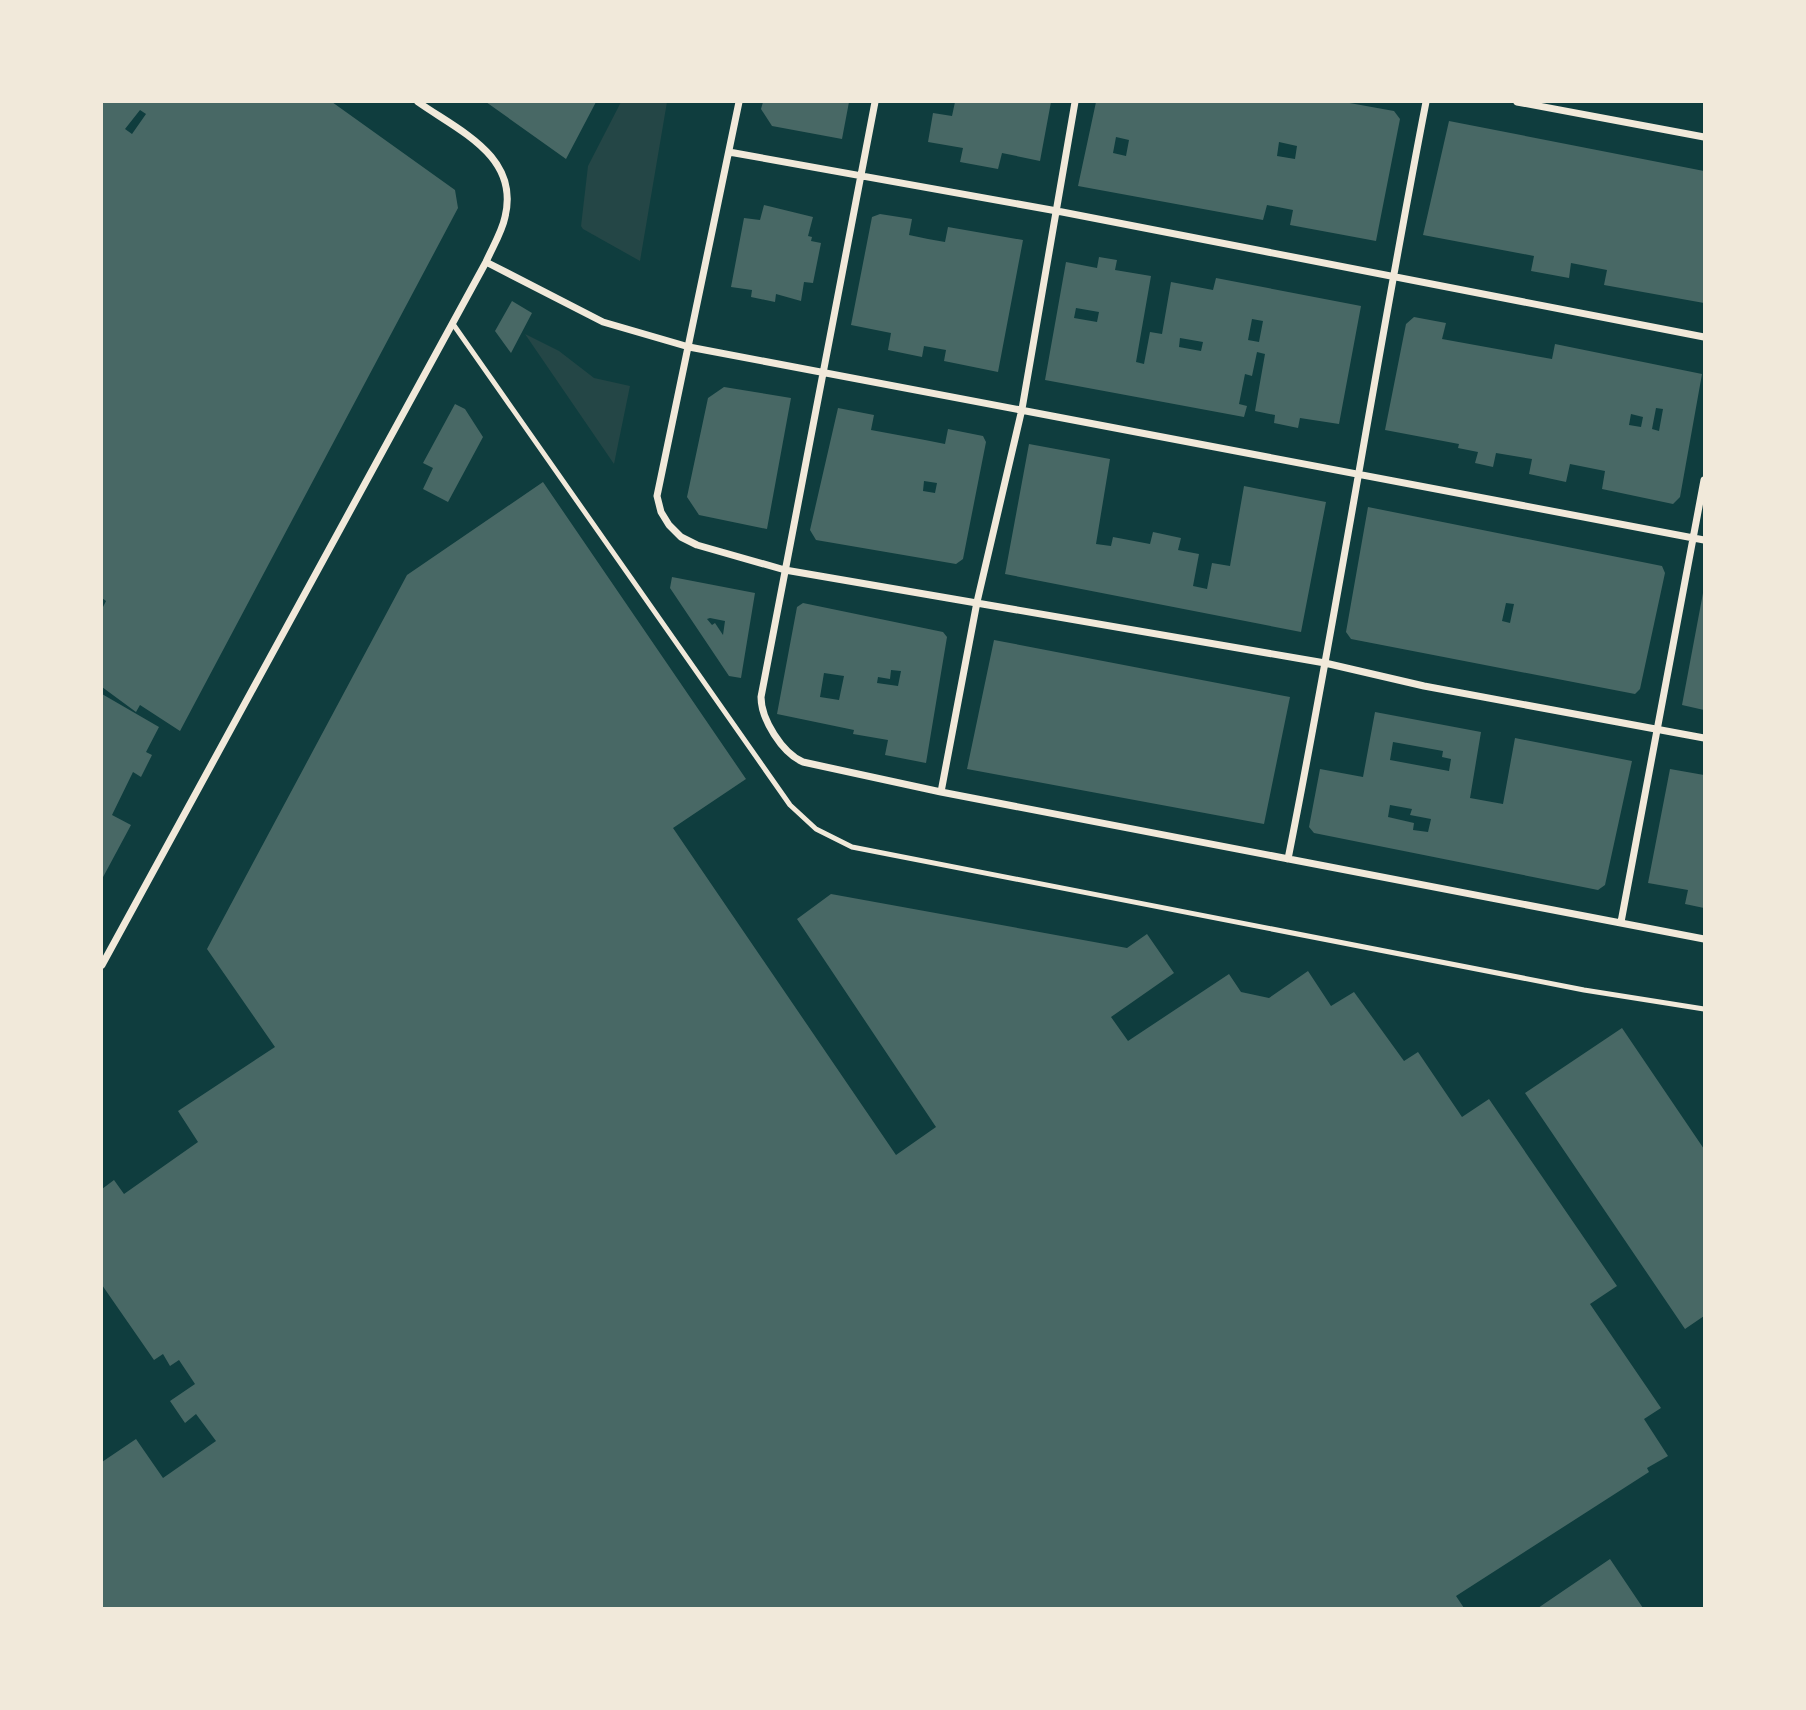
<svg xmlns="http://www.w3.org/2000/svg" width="1806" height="1710" viewBox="0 0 1806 1710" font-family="'Nunito Sans',sans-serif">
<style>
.green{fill:#244646}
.building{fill:#486865;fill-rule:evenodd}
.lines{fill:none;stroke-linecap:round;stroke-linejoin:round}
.service{stroke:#f1e9da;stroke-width:5}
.minor{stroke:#f1e9da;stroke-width:7}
</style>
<rect width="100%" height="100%" fill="#0f3d3e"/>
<path class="green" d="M621 102H667L640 261 583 229 581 226 588 166Z
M525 334 559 351 594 378 630 386 614 464Z"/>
<path class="building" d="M102 102H332L455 190 458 208 180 731 140 705 136 712 102 687V609L106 601 102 598ZM140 110 146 114 132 134 125 129Z
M486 102H596L566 159Z
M763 102H849L842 139 772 126 761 109Z
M955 102H1051L1040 161 1002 153 998 169 960 162 963 148 928 142 933 113 952 116Z
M1096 102H1344L1394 111 1400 119 1376 241 1290 225 1293 210 1267 205 1263 220 1078 186ZM1116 137 1129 140 1126 156 1113 153ZM1279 142 1297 146 1295 159 1277 156Z
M1449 121 1704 171V303L1604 285 1607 270 1571 263 1569 278 1531 271 1534 256 1423 235Z
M764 205 813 217 808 236 812 237 811 241 821 243 813 283 804 282 801 301 776 294 775 302 751 297 752 290 731 287 744 218 760 220Z
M880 214 912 219 909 235 928 239 945 242 948 227 1023 240 998 372 944 361 946 350 924 346 922 357 888 350 891 333 851 325 872 217Z
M1099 257 1117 260 1115 270 1151 276 1136 362 1144 364 1150 332 1162 334 1171 282 1213 290 1216 278 1361 306 1339 424 1300 418 1298 428 1274 423 1275 415 1255 411 1265 354 1257 352 1252 376 1245 374 1239 404 1247 406 1244 417 1045 380 1066 262 1097 268ZM1076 308 1099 312 1097 322 1074 318ZM1252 319 1263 321 1259 342 1248 340ZM1180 338 1203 342 1201 351 1179 347Z
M512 301 532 313 511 353 495 331Z
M1414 317 1446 323 1442 339 1552 359 1555 344 1702 374 1680 497 1673 504 1602 489 1605 471 1570 464 1566 482 1529 474 1532 459 1496 453 1493 467 1475 463 1478 452 1458 448 1459 444 1385 430 1406 324ZM1656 408 1663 409 1659 431 1652 429ZM1631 414 1643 417 1641 427 1629 425Z
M724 387 791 398 767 529 699 515 687 497 708 398Z
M455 404 465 409 483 437 448 502 423 489 433 468 423 463Z
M838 408 874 415 871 430 925 440 945 444 948 429 983 436 986 442 963 559 956 564 816 540 810 530ZM924 481 937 483 935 493 923 491Z
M1029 444 1110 459 1096 544 1111 546 1113 537 1150 544 1153 532 1181 538 1178 550 1199 554 1193 586 1207 589 1212 563 1230 566 1244 486 1326 502 1301 632 1005 574Z
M543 482 746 779 673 828 896 1155 936 1127 797 919 831 894 1127 948 1147 934 1174 973 1111 1017 1128 1041 1229 974 1241 992 1269 998 1308 971 1331 1006 1354 992 1404 1061 1418 1052 1462 1117 1489 1099 1617 1286 1590 1304 1661 1408 1644 1419 1668 1456 1647 1468 1649 1472 1456 1596 1464 1608H102V1462L136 1439 163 1478 216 1441 196 1414 185 1423 170 1401 195 1384 179 1360 170 1366 163 1354 154 1360 102 1285V1189L114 1180 124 1194 198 1142 178 1111 275 1047 207 949 407 575Z
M1368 507 1662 566 1665 573 1640 689 1635 694 1351 639 1346 632ZM1506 603 1514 604 1510 623 1502 621Z
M672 577 755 593 741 678 729 676 670 588ZM710 618 725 621 723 635 715 623 712 625 707 619Z
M1703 593H1704V710L1682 705Z
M803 603 943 632 947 637 926 763 885 755 888 740 853 734 854 730 777 714 797 607ZM891 670 901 671 898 686 877 683 878 677 890 679ZM824 673 844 676 839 700 820 697Z
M994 640 1290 697 1264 824 967 769Z
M102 694 159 727 146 752 152 755 141 777 133 772 112 815 131 825 102 879Z
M1375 712 1481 732 1470 798 1503 804 1515 738 1632 761 1605 885 1598 890 1314 833 1309 827 1320 769 1363 777ZM1393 742 1443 751 1442 757 1451 759 1449 771 1390 760ZM1390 805 1412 809 1410 815 1431 819 1428 832 1413 830 1414 823 1388 817Z
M1670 769 1704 775V908L1685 904 1688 890 1648 883Z
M1622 1028 1704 1149V1316L1685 1329 1525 1093Z
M1610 1559 1643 1608H1538Z"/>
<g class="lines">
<path class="service" d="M453 324 790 805 816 829 852 847 1584 990 1704 1009"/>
<path class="minor" d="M739 102 657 496 661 512 669 525 681 537 697 545 785 570 1325 663 1424 686 1704 738
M875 102 761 697C761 719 782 753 803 762L941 792 1704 939
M1517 102 1704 137
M729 152 1057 211 1704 337
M486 262 603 322 689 347 1704 540
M941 792 977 602 1022 409 1075 102
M1288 859C1338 608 1377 354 1426 102
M1621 922 1704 480
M102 965 486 262C492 248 502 232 505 217 520 156 459 131 418 102"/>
</g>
<rect width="1806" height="1710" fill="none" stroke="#f1e9da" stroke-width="206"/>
</svg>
